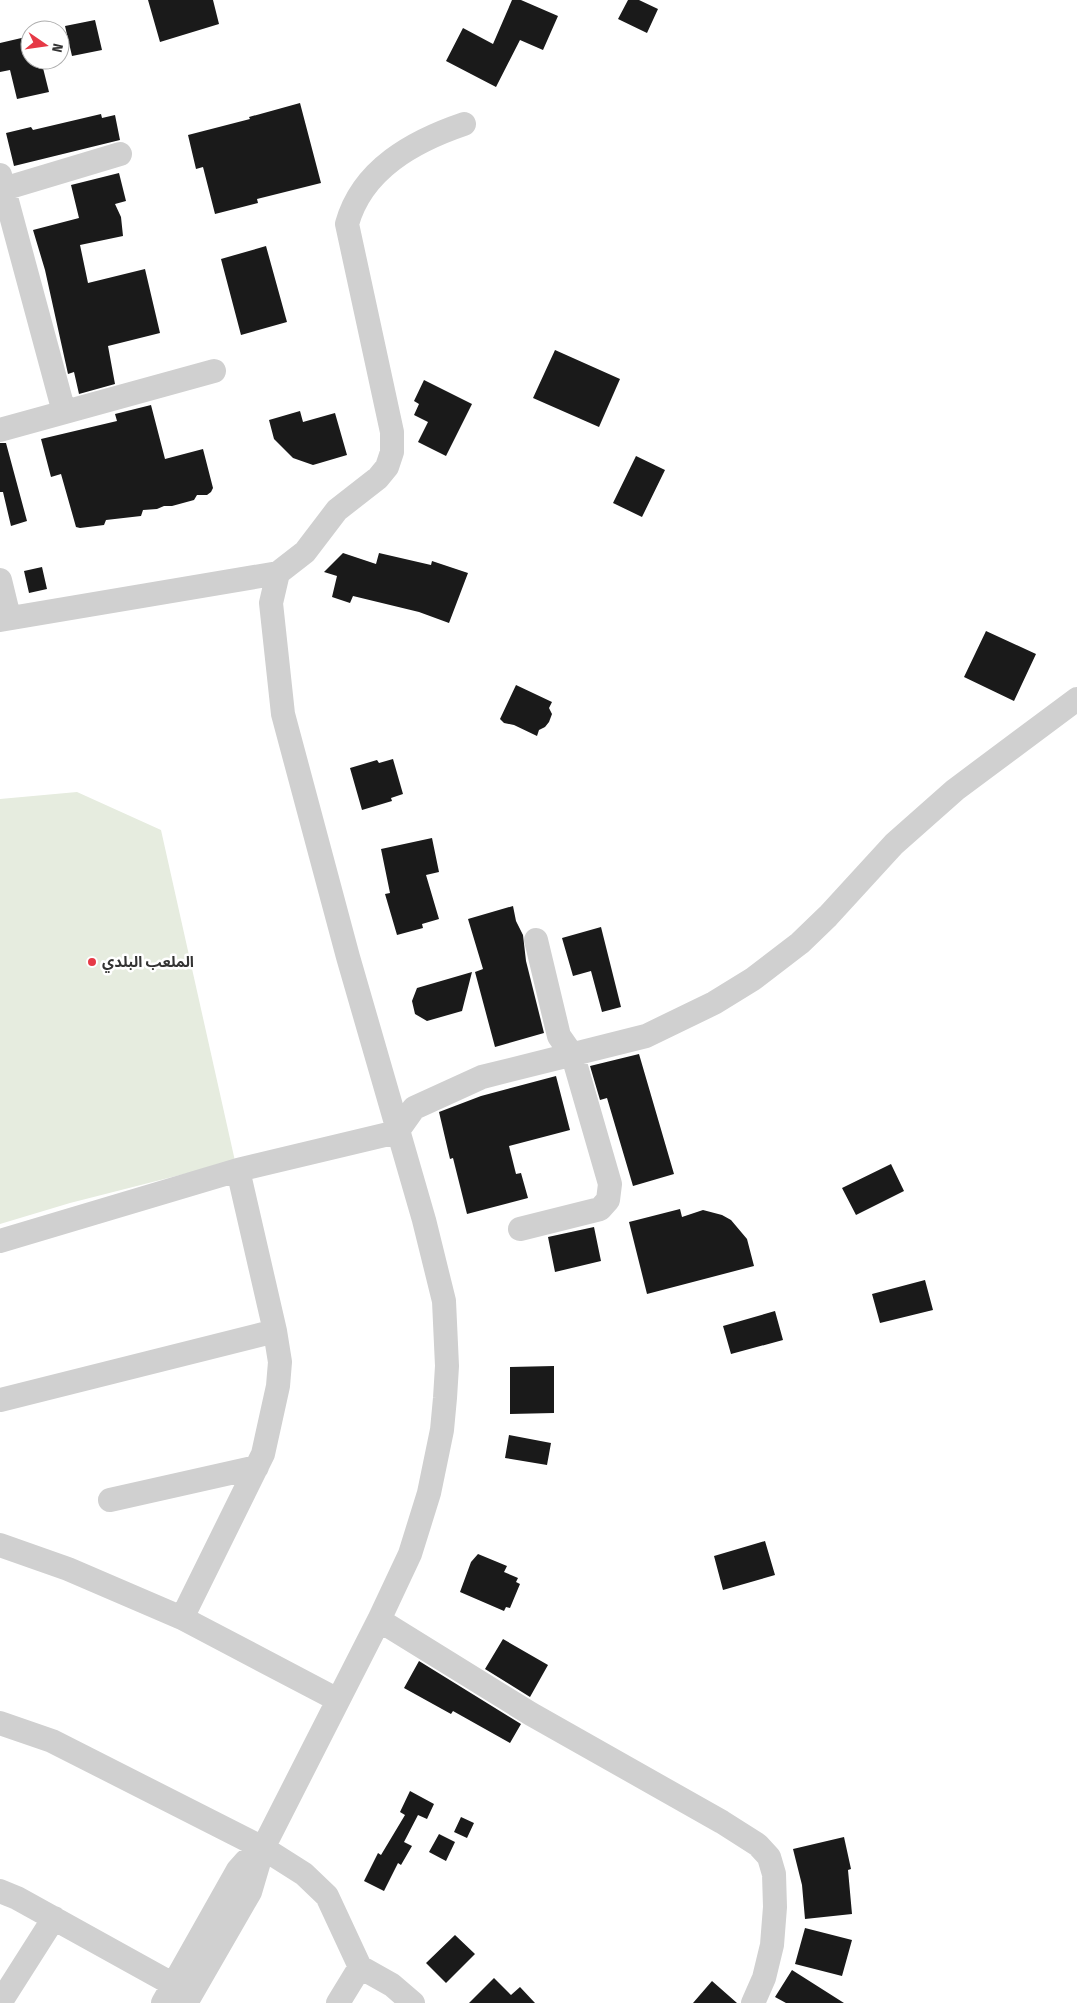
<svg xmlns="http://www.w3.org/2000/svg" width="1077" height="2003" viewBox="0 0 1077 2003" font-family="'Fira Sans Condensed','Noto Sans Arabic',sans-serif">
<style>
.green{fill:#e6ecdf}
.building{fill:#1a1a1a}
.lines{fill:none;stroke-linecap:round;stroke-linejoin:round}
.minor{stroke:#d0d0d0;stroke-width:24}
.poi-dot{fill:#e63946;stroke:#fff;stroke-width:2}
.labels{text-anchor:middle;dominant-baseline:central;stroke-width:5;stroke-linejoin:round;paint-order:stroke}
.poi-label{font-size:15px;font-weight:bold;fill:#333;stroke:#fff;text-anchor:start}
</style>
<rect width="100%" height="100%" fill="#fff"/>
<!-- green -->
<path class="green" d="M77,792L161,830L235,1161L70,1203L0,1224V799Z"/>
<!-- building -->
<path class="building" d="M148,0H213L219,24L160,42Z
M512,0H521L558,16L543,50L520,40L496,87L446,61L463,28L493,44Z
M628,0H639L658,9L647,33L618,19Z
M95,20L102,50L72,56L65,26Z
M30,36V60H41L49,92L17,99L10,70L0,72V43Z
M300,103L321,183L257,199L258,203L215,214L203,167L196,169L188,135L250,119L249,117Z
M101,114L102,118L115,115L120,140L14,166L6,133L31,127L33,130Z
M119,173L126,201L115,204L121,217L123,236L80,245L88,283L145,269L160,333L108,346L115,384L79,394L74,372L68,374L45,270L33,230L79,218L71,185Z
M266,246L287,322L241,335L221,259Z
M555,350L620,379L599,427L533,398Z
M424,380L472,404L446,456L418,442L428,422L414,415L419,404L414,401Z
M151,405L165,459L203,449L213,488L211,492L207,495H197L194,500L172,506H164L157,509L143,510L141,516L106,520L104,525L80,528L76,527L61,474L51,477L41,439L117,421L115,414Z
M300,411L303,422L335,413L347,455L313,465L293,458L274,439L269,420Z
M0,443H6L27,521L11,526L3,492H0Z
M636,456L665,470L642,517L613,503Z
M343,553L376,564L379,553L431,565L432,561L468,573L449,623L419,612L353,596L350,603L332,597L337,576L324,572Z
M42,567L47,589L29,593L24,571Z
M986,631L1036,654L1014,701L964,677Z
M516,685L552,702L549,708L552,714L549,722L545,727L539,730L537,736L514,725L504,723L500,719Z
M393,759L403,794L391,798L392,801L362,810L350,768L377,760L379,763Z
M432,838L439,872L426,875L439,919L422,924L423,928L397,935L385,894L390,893L381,849Z
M513,906L516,921L523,935L526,961L544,1033L495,1047L475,972L483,969L468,919Z
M601,927L621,1007L602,1012L591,971L573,976L562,938Z
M472,972L462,1011L427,1021L415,1014L412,1001L417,988Z
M639,1054L674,1174L633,1186L607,1098L600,1100L590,1066Z
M556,1076L570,1130L509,1146L516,1174L521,1173L528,1198L467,1214L453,1158L450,1159L439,1112L481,1096Z
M891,1164L904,1191L856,1215L842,1188Z
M680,1209L682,1217L703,1210L722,1215L731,1220L747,1239L754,1266L647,1294L629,1222Z
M594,1227L601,1261L555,1272L548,1237Z
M925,1280L933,1310L880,1323L872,1294Z
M775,1311L783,1340L731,1354L723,1326Z
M554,1366V1413L510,1414V1367Z
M509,1435L551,1443L547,1465L505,1458Z
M765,1541L775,1575L723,1590L714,1556Z
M478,1554L507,1566L504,1572L518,1578L516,1582L520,1584L510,1608L506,1607L504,1611L460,1592L471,1562Z
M503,1639L548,1665L530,1697L485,1669Z
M419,1661L521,1724L510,1743L453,1711L451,1714L404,1688Z
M410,1791L434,1804L427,1819L418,1815L404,1842L412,1846L401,1865L398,1863L384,1891L364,1881L378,1853L381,1855L405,1815L400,1812Z
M461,1817L474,1823L467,1838L454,1832Z
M439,1834L455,1842L446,1861L429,1852Z
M844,1837L851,1869L848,1870L852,1914L805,1919L802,1885L793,1849Z
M805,1928L852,1940L842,1976L795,1964Z
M455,1935L475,1954L446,1983L426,1963Z
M792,1970L844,2003H786L775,1997Z
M494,1978L511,1995L520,1987L535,2003H469Z
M712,1981L737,2003H693Z"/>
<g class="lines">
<!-- minor -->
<path class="minor" d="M0,175L64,412
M0,190L120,154
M0,430L214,371
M0,580L9,617
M0,620L278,573L305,552L337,510L378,478L387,467L392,452V432L347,224C362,169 414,141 464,124
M520,1229L600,1209L608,1200L610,1184L573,1056L559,1036L536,940
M0,1241L238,1170L397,1132L414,1108L482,1077L646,1036L714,1003L753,979L800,943L828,916L894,844L955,790L1077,699
M0,1400L275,1331
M110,1500L257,1467
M0,1545L68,1569L182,1618L338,1700
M182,1618L263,1454L278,1386L280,1362L275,1331L238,1170
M379,1620L531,1714L722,1822L758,1845L769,1857L774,1874L775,1907L772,1945L764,1978L753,2003
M0,1723L52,1741L263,1848L304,1874L327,1896L360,1967
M0,1891L17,1898L174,1985
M0,2003L54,1918
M163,2003L238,1870L246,1861L263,1848
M186,2003L250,1892L263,1848L379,1620L410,1554L429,1493L442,1430L445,1398L447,1366L444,1301L424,1220L348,957L283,714L271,603L278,573
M338,2003L360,1967L392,1985L413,2003"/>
</g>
<!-- markers -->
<circle class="poi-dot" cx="92" cy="962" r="5"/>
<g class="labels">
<!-- poi labels -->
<g class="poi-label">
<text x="102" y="962">الملعب البلدي</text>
</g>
</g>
<!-- north arrow -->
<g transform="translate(45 45) rotate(103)"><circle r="24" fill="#ffffff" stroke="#adadad"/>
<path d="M0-4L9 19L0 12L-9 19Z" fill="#e63946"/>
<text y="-8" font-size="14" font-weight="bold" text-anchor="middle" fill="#333333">N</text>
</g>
</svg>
